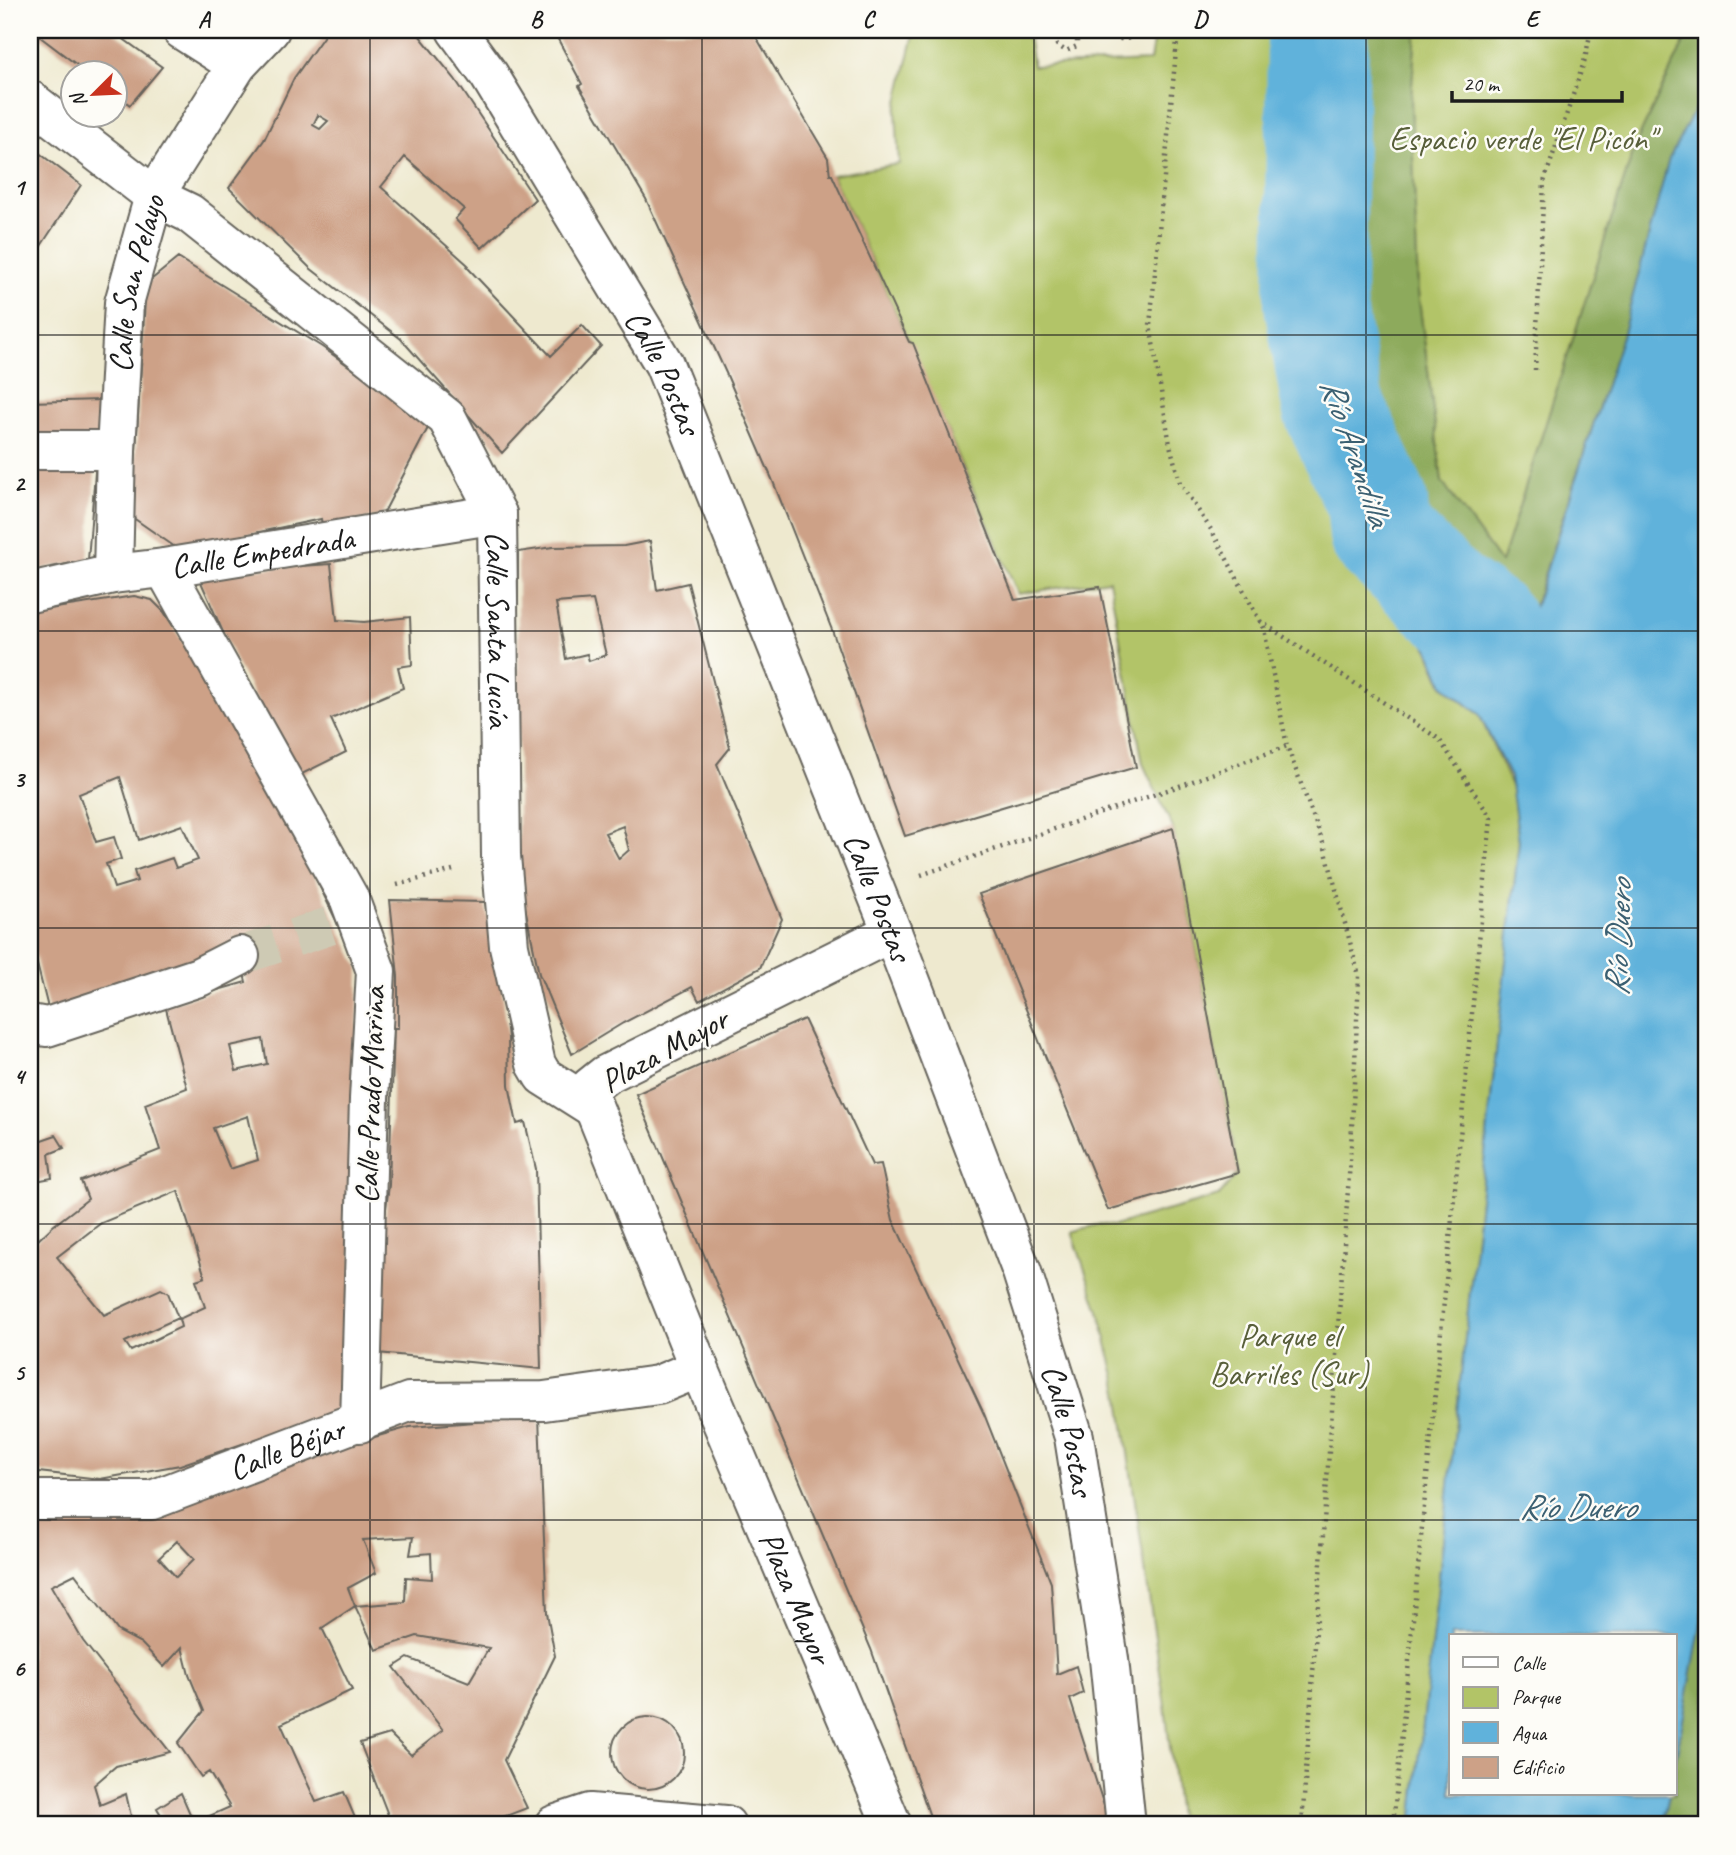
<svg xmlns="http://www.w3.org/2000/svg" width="1736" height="1855" viewBox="0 0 1736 1855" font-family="Caveat,sans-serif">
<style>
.green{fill:#b2c467;stroke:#677042;stroke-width:2}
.forest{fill:#8daa5c;stroke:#54633c;stroke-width:2}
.water{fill:#60b2db;stroke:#3e677c;stroke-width:2}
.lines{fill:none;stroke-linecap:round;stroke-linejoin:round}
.river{stroke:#60b2db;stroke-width:102}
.building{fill:#cda187;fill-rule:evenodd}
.street-tunnel{stroke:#cecab4;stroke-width:38;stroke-dasharray:38 19;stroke-linecap:butt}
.street-casing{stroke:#66645b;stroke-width:42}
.secondary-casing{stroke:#66645b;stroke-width:42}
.path{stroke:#66645b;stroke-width:4.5;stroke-dasharray:2 5;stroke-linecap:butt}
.street{stroke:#fff;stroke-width:38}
.secondary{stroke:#fff;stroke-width:38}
.grid{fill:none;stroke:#1c1c1c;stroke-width:2;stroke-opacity:0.55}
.labels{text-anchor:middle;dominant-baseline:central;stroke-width:5;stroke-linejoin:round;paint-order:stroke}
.park-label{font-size:33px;fill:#585f3a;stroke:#fdfcf7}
.street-label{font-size:33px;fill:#1c1c1c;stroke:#fdfcf7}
.water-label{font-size:35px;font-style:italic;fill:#3b6072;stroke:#fdfcf7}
.neatline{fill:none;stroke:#1c1c1c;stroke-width:2.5}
.grid-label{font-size:23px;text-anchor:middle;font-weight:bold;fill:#1c1c1c}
</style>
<rect width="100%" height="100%" fill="#fdfcf7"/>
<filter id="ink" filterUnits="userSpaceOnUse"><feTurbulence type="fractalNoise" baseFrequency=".0143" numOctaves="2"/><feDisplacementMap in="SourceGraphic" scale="14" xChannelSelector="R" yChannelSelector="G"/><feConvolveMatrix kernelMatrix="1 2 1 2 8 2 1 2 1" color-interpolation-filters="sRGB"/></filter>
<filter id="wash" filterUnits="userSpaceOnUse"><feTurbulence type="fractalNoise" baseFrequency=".00686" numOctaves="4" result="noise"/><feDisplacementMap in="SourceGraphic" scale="28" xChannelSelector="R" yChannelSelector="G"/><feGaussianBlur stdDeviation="1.57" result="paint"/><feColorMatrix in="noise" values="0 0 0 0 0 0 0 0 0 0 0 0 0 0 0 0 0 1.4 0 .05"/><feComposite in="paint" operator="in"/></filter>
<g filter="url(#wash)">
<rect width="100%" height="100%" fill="#eee9cf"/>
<!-- green -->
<path class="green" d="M915,30H1027L1033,66L1150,61L1155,30H1322L1326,361L1346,435L1380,534L1443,686L1479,714L1512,788L1519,841L1412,1825H1179L1165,1706L1119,1392L1099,1311L1072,1232L1100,1224L1112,1226L1219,1196L1238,1173L1173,828L1143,764L1109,580L1018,594L909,342L832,175L899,164L896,110Z
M1416,30H1690L1636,143L1501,563L1442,482L1418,292L1411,99Z"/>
<!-- forest -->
<path class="forest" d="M1318,30H1416L1411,99L1418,292L1442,482L1501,563L1636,143L1690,30H1706V88L1669,159L1623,333L1520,649L1407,535L1380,534L1377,503L1333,406L1315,304Z
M1706,1596V1825H1663L1669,1794H1675V1763Z"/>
<!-- water -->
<path class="water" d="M1706,88V1596L1675,1763V1636H1451V1794H1669L1663,1825H1412L1519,841L1510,777L1479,714L1444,686L1380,534L1407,535L1521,649L1623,333L1669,159Z"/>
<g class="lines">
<!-- river -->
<path class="river" d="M1318,30L1315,304L1333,406L1377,503L1380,534L1446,598L1487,626"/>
</g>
<g id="blocks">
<!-- building -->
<path class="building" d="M31,30H111L162,67L130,105L116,94V74H89Z
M328,30H415L455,79L535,199L482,248L455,219L464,209L405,157L381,187L468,265L467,267L551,356L582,325L601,346L502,453L401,339L310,268L229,188L264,140L294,78ZM318,115L328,121L320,129L313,125Z
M553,30H752L828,158L830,175H832L909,342L913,343L1015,600L1100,587L1136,767L905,836L832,630L772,479L726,373L646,199L579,86L582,84Z
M30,146L81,185L35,255L30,252Z
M178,258L322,347L430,424L382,516L323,528L321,519L178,549L132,517L146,284Z
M100,400L99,438L30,444V402Z
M96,460L88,560L40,569V573L30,575V461Z
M650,541L657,590L688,583L730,748L717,764L782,919L760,968L699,1001L692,987L623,1023L572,1054L539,974L518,874V552L553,547L624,546ZM593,600L606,655L589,661L587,654L566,659L556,603ZM623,826L629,850L619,859L605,833Z
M331,564L337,620L364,622L410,617L412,665L398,667L403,688L331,719L346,752L298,776L237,664L197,573Z
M134,596L152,600L164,612L264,771L359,968L349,1413L283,1430L180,1465L100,1479L30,1471V1252L36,1242L53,1226L88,1199L81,1181L160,1150L145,1104L187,1088L165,1005L246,982L238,947L50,1016L30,936V612ZM120,777L139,840L182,825L198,860L176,868L172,858L134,871L137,881L114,888L106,864L121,859L114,837L96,842L79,794ZM263,1039L267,1064L236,1071L230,1046ZM248,1116L258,1160L230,1169L213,1128ZM178,1191L205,1277L196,1280L205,1307L179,1319L181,1327L131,1351L125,1342L178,1318L168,1293L161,1289L104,1315L57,1257L101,1223Z
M1173,828L1238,1173L1108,1210L979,894Z
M390,900L485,902L501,981L508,1038L509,1085L517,1124L525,1122L536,1169L541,1369L368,1352L389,1185L394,1028H398V976Z
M804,1019L872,1165L881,1164L893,1220L984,1414L1051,1583L1057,1674L1076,1666L1083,1693L1070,1699L1110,1825H933L871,1649L636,1094Z
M56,1135L64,1148L49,1154L52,1178L30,1182V1144Z
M539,1417L547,1613L555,1656L504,1760L527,1808L482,1825H392L360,1743L390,1734L411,1755L443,1730L394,1667L408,1658L469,1682L489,1648L417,1636L376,1650L355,1606L405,1602L406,1577L432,1579L431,1553L410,1555L413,1537L363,1540L376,1573L348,1588L355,1606L322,1628L352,1690L281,1724L316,1802L344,1792L358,1825H167L157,1808L181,1793L194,1823L230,1807L209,1772L201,1777L178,1743L204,1711L189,1675L182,1647L164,1667L141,1643L118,1631L75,1574L51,1586L83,1641L170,1752L116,1766L94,1785L100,1805L126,1794L133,1825H30V1515L343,1446L410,1427ZM177,1541L194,1559L176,1577L159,1558Z
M612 1753a36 36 0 1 1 72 0a36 36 0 1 1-72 0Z"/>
</g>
</g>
<g filter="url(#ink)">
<use href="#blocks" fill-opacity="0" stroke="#66645b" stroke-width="2"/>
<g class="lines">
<!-- street-tunnel -->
<path class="street-tunnel" d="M240,956L338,923"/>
<!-- street casing -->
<g class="street-casing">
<g id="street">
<path d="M182,30L237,65"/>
<path id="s1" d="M30,100L154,196L189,213L447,418L497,514L501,856L509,946L536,1064L543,1076L592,1107"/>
<path d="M30,450H116"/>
<path d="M164,568L349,898L376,971L369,1099L360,1423"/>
<path id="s2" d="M113,574L116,450L124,303L154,196L237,65L270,30"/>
<path id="s3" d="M30,593L113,574L164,568L497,514"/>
<path id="s4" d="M892,932L605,1075L590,1087V1098L699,1368L892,1825"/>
<path d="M30,1024L47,1027L199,977L240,956"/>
<path id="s5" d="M30,1500H152L409,1402L544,1401L658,1385L699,1368"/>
<path d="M554,1825L590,1813L726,1825"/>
</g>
</g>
<!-- secondary casing -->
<g class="secondary-casing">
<g id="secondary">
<path id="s6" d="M456,30L489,75L664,364L892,932L1022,1272L1074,1437L1109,1659L1126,1825"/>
</g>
</g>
<!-- path -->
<path class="path" d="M1054,30L1057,45L1066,51L1077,46V30
M1111,30V34C1121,42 1130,41 1137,30
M1178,30L1150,325L1170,445L1180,483L1212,531L1264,629L1287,746L1325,848L1359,976L1351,1148L1302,1825
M1535,370L1544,182L1585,59L1591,30
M1260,621L1439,739L1491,818L1393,1825
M921,875L1182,785L1287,746
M397,885L453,870"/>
<!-- street -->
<use href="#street" class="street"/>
<!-- secondary -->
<use href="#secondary" class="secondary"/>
</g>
</g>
<!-- grid -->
<path class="grid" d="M370,30V1825M702,30V1825M1034,30V1825M1366,30V1825M30,335H1706M30,631H1706M30,928H1706M30,1224H1706M30,1520H1706"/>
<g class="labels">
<!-- park labels -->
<g class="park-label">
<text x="1522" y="139">Espacio verde "El Picón"</text>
<text x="1289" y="1336">Parque el<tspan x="1289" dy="38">Barriles (Sur)</tspan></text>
</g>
<!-- street labels -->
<g class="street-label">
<text stroke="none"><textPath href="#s2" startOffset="292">Calle San Pelayo</textPath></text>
<text stroke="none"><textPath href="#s6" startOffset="401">Calle Postas</textPath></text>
<text stroke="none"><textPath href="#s3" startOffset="236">Calle Empedrada</textPath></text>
<text stroke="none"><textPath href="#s1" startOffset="749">Calle Santa Lucía</textPath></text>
<text stroke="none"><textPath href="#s6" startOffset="968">Calle Postas</textPath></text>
<text transform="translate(664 1050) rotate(-29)">Plaza Mayor</text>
<text transform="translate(370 1095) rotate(-88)">Calle Prado Marina</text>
<text stroke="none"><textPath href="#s6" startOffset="1535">Calle Postas</textPath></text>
<text stroke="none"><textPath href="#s5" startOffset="266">Calle Béjar</textPath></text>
<text stroke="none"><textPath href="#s4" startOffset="891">Plaza Mayor</textPath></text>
</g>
<!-- water labels -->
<g class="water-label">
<text transform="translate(1356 452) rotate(71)">Río Arandilla</text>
<text transform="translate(1618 938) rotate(-88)">Río Duero</text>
<text x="1577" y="1506">Río Duero</text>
</g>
</g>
<!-- margin -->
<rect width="1736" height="1855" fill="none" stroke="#fdfcf7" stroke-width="77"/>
<!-- legend -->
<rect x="1449" y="1634" width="228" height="161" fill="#fdfcf7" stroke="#a3a29f" stroke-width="2"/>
<rect x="1463" y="1657" width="35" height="10" fill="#ffffff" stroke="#a3a29f" stroke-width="2"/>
<text x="1512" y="1670" font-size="21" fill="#1c1c1c">Calle</text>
<rect x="1463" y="1687" width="35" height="21" fill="#b2c467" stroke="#a3a29f" stroke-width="2"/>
<text x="1512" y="1704" font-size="21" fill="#1c1c1c">Parque</text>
<rect x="1463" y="1722" width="35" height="21" fill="#60b2db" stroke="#a3a29f" stroke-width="2"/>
<text x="1512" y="1740" font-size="21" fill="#1c1c1c">Agua</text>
<rect x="1463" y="1757" width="35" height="21" fill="#cda187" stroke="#a3a29f" stroke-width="2"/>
<text x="1512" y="1774" font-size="21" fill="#1c1c1c">Edificio</text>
<!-- north arrow -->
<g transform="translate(94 94) rotate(246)"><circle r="33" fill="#fdfcf7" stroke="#a3a29f" stroke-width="2"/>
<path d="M0-5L12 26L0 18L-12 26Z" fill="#c8321e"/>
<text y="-10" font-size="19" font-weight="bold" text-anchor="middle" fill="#1c1c1c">N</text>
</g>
<!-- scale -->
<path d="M1452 91v10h170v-10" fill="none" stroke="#1c1c1c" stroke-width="3.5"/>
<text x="1463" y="91" font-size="21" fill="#1c1c1c" stroke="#fdfcf7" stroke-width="5" paint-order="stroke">20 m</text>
<rect x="38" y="38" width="1660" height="1778" class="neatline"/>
<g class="grid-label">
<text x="204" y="27">A</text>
<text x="536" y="27">B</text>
<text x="868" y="27">C</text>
<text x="1200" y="27">D</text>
<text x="1532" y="27">E</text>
<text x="19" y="195">1</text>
<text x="19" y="491">2</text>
<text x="19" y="787">3</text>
<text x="19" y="1084">4</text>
<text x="19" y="1380">5</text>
<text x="19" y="1676">6</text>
</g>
</svg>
